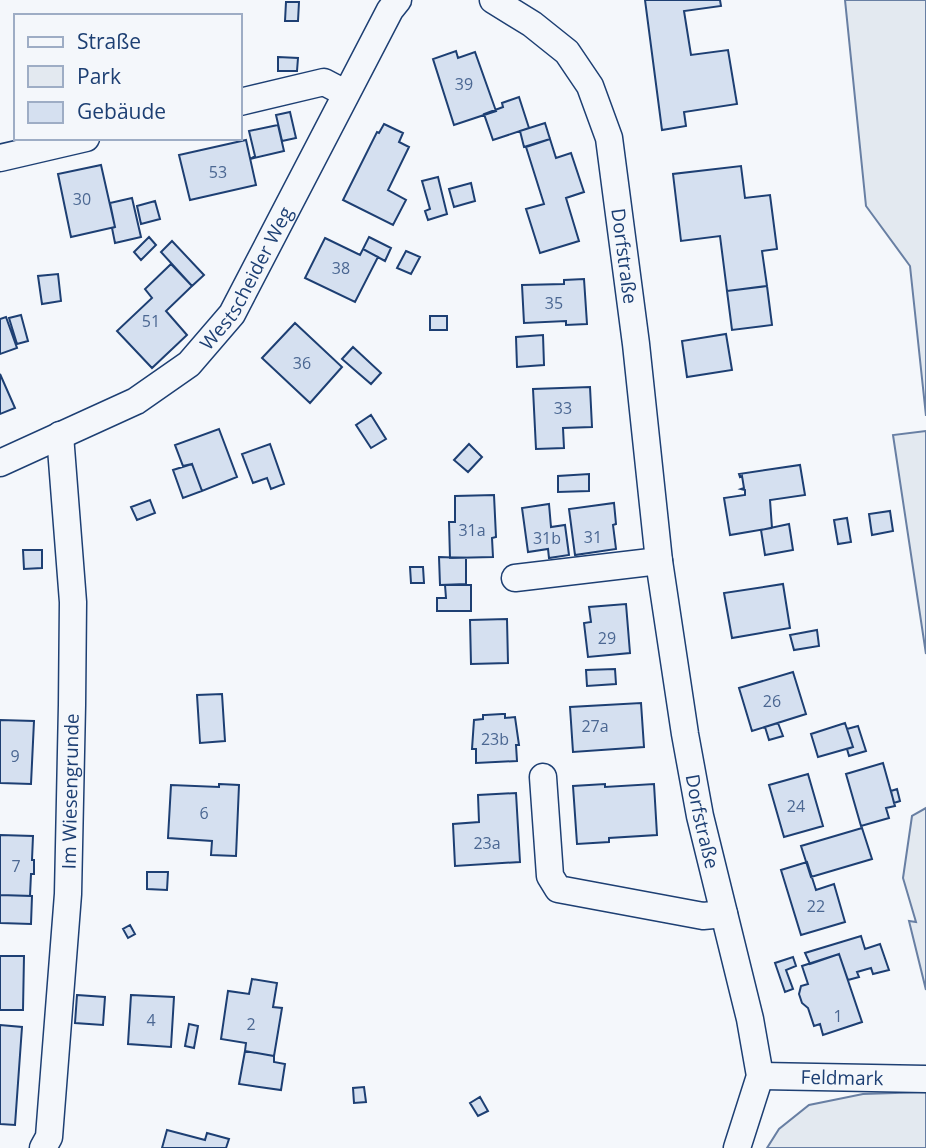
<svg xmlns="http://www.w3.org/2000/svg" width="926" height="1148" viewBox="0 0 926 1148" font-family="'Open Sans',sans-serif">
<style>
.green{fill:#e3e9f0;stroke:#687fa3;stroke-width:2}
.building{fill:#d5e0f0;stroke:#1d3f73;stroke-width:2}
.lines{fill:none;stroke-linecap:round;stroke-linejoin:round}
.street-casing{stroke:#1d3f73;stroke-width:29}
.street{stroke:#f4f7fb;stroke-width:26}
.labels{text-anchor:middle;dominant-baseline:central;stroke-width:5;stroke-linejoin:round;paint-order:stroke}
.number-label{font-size:16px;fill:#4b6792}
.street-label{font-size:19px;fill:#1d3f73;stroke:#f4f7fb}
</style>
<rect width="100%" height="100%" fill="#f4f7fb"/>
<!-- green -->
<path class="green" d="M845,0H926V416L910,266L866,206Z
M926,431V654L893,435Z
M926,808V990L909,921L916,922L903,878L912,816Z
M926,1092V1148H767L779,1129L809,1105L863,1094Z"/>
<!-- building -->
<path class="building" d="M645,0H720L721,6L684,11L691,55L728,50L737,104L684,112L686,126L662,130Z
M286,2H299L298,21H285Z
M456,51L458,58L475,52L496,111L454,125L433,59Z
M278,57L298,58L297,71H278Z
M519,97L529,128L493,140L484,114L503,107L502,103Z
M290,112L296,138L282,141L276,115Z
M545,123L550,139L524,147L520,131Z
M384,124L403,133L399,142L409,147L388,190L406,200L393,225L343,200L377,132L379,133Z
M278,125L284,151L250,159L255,156L249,131Z
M550,139L556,158L571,153L584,192L566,198L579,241L540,253L526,209L544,204L526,147Z
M246,140L256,185L190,200L179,155Z
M101,165L115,227L71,237L58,174Z
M741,166L745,198L770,195L777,249L762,251L767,286L727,291L720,236L681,241L673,174Z
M438,177L447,214L428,220L425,211L430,209L422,181Z
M471,183L475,201L454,207L449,189Z
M132,198L141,237L115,243L112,228L115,227L110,203Z
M155,201L160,219L141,224L137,206Z
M149,237L156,245L141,260L134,252Z
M369,237L391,248L385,261L363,249Z
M325,238L360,255L363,249L378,257L355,302L305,278Z
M172,241L204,275L192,286L161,252Z
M406,251L420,257L411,274L397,268Z
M171,264L192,286L166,311L187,335L152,368L117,331L152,298L145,289Z
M58,274L61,301L42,304L38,276Z
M584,279L587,324L566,325V321L524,323L522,285L564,284V280Z
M767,286L772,325L732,330L727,291Z
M21,315L28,341L17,344L9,318Z
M430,316H447V330H430Z
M6,317L17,348L0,354V319Z
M295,323L342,367L310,403L262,358Z
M726,334L732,370L687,377L682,341Z
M543,335L544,365L517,367L516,337Z
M353,347L381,373L371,384L342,359Z
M0,374L15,408L0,414Z
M590,387L592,427L563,428L564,448L536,449L533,389Z
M371,415L386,439L371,448L356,425Z
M219,429L237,477L202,491L192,464L183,466L175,445Z
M270,444L284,484L271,489L267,478L253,483L242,454Z
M469,444L482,457L468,472L454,460Z
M192,464L202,491L183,498L173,470Z
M800,465L805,495L770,500L772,528L730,535L724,498L745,495V490L741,489L744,488L742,476L740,477L739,474Z
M589,474V491L558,492V476Z
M494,495L496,537L492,538L493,557L450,558L449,522H455V496Z
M150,500L155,513L137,520L131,507Z
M614,503L616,524L613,525L616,549L575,555L569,509Z
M549,504L551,527L565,525L569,555L549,558L548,549L528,552L522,508Z
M890,511L893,531L872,535L869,514Z
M847,518L851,542L838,544L834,520Z
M789,524L793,550L765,555L761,530Z
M23,550H42V568L24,569Z
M439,557L466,558V584L440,585Z
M410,567H423L424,583H411Z
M783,584L790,628L732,638L724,593Z
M445,585H471V611H437V598H446Z
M626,604L630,653L588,657L584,623L591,622L589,607Z
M507,619L508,663L471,664L470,620Z
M817,630L819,646L794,650L790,635Z
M615,669L616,684L587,686L586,670Z
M793,672L806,714L752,731L739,688Z
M222,694L225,741L200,743L197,695Z
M641,703L644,747L573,752L570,707Z
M502,714H505V718L515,717L519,745H516L517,761L476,763V749H472L474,720L483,719V715H485Z
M0,720L34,721L31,784L0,783Z
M778,723L783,736L769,740L765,727Z
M845,723L853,747L818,757L811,734Z
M858,726L866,751L849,756L847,749L853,747L847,729Z
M883,763L895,806L886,808L889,818L861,826L846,774Z
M808,774L823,826L784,837L769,785Z
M219,784L239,785L236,856L211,855L212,841L168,838L171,785L219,787Z
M605,784V787L654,784L657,835L609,838V842L577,844L573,786Z
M897,789L900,801L894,803L891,791Z
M516,793L520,862L455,866L453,824L479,822L478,795Z
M862,828L872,859L811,877L801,846Z
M0,835L33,836L32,860H34V874H31L30,896L0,895Z
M807,862L816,890L834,884L845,922L801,935L781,870Z
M147,872H168L167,890L147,889Z
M0,895L32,896L31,924L0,923Z
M130,925L135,934L128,938L123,929Z
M861,936L865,949L880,944L889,970L873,974L871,968L857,972L859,977L848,980L839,954L810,964L805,953Z
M839,954L862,1022L823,1035L820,1024L814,1026L808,1008L802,1003L799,994L801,986L808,984L802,966Z
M0,956H24L23,1010H0Z
M793,957L796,966L786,970L793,989L785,992L775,963Z
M252,979L277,983L273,1007L282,1008L274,1056L245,1051L246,1043L221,1039L228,991L249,994Z
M77,995L105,997L103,1025L75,1023Z
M131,995L174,997L171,1047L128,1044Z
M189,1024L198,1026L194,1048L185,1046Z
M0,1025L22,1027L15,1125L0,1124Z
M245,1051L274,1056V1062L285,1064L281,1090L239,1084Z
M364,1087L366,1102L354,1103L353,1088Z
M480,1097L488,1111L478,1116L470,1103Z
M167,1130L205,1140L207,1133L229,1139L226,1148H162Z"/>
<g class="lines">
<!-- street casing -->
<g class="street-casing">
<g id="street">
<path id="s1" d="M493,0L532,24L567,52L590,86L609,138L636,344L659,561L685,734L700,816L750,1019L760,1076L737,1148"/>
<path d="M240,102L324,82L345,93"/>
<path d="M0,158L86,138"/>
<path id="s2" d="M0,463L136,401L189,364L232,314L390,10L398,0"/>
<path d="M515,578L659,561"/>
<path d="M543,777L550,876L558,889L703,916L724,914"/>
<path id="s3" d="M760,1076L926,1079"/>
<path id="s4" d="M43,1148L49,1137L68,894L72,705L73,602L60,435"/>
</g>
</g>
<!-- street -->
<use href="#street" class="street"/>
</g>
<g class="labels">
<!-- number labels -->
<g class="number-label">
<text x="464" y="84">39</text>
<text x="218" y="172">53</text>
<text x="82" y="199">30</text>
<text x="341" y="268">38</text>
<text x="554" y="303">35</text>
<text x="151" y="321">51</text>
<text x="302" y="363">36</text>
<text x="563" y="408">33</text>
<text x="472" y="530">31a</text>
<text x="593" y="537">31</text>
<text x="547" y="538">31b</text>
<text x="607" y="638">29</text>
<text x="772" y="701">26</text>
<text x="595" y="726">27a</text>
<text x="495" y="739">23b</text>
<text x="15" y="756">9</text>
<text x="796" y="806">24</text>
<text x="204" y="813">6</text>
<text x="487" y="843">23a</text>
<text x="16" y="866">7</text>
<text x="816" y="906">22</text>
<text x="838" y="1016">1</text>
<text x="151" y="1020">4</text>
<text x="251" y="1024">2</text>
</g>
<!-- street labels -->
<g class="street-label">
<text stroke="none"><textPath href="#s1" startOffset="306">Dorfstraße</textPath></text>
<text stroke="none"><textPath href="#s2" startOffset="318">Westscheider Weg</textPath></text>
<text stroke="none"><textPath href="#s4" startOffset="359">Im Wiesengrunde</textPath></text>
<text stroke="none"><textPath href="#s1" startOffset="877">Dorfstraße</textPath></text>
<text stroke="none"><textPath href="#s3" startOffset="82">Feldmark</textPath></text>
</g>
</g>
<!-- legend -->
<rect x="14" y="14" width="228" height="126" fill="#f4f7fb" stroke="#9eadc5" stroke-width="2"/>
<rect x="28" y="37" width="35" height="10" fill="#f4f7fb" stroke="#9eadc5" stroke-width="2"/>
<text x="77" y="49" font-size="21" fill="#1d3f73">Straße</text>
<rect x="28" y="66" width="35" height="21" fill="#e3e9f0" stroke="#9eadc5" stroke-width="2"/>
<text x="77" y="84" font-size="21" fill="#1d3f73">Park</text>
<rect x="28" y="102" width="35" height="21" fill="#d5e0f0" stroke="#9eadc5" stroke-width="2"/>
<text x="77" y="119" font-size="21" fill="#1d3f73">Gebäude</text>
</svg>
